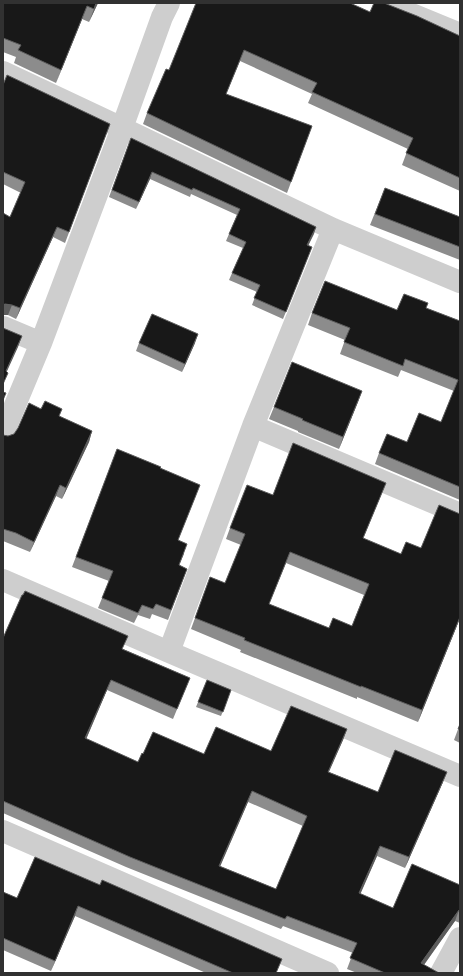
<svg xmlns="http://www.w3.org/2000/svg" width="463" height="976" viewBox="0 0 463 976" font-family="Poppins,sans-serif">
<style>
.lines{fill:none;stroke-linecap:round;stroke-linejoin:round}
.minor{stroke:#cecece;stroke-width:22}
.wall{fill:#8c8c8c;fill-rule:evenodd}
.shaded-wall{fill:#5d5d5d}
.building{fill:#181818;stroke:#5d5d5d;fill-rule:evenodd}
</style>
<rect width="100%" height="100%" fill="#fff"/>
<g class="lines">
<!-- minor -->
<path class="minor" d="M385,3L460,34
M3,72L122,128L333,229L460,282
M3,327L41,343
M253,426L460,514
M3,434L41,343L122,128L162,17L169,3
M3,580L169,652L460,776
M169,652L253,426L333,229
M3,831L328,973
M441,973L460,938"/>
</g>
<!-- wall -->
<path class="wall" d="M3,3H98L89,22L82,19L56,83L14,63L16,57L3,52Z
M370,12L460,36V191L402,165L408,149L308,103L312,94L240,61L226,94L312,126L287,193L143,124L147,113L169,70Z
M3,85L110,124L65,243L53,237L16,319L8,315L10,217L21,193L3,184Z
M131,138L316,227L308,246L309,254L283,319L252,305L257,292L229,280L243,248L226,241L237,215L191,194L190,197L150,179L136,209L109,197Z
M385,188L460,217V260L370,225Z
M426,308L460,321V500L375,464L379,453L407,442L441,422L454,391L401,370L398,377L340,354L345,340L308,325L312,313L397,310Z
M139,343H195L182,372L136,351Z
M362,391L339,449L298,432V431L269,419L274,407Z
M59,416L92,431L89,442L62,499L56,496L30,552L3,541V435L8,436Z
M117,449L160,468L196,495L178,540L184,554L179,565L187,569L168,620L152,614L150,619L138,615L134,623L98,608L109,581L72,567Z
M386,483L363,539L401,554L421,548L460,514V618L418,722L357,697V699L240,652L241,650L191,629L210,577L225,583L241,545L226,539L230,528L273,495ZM286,563L364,595L352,626L329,628L269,604Z
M3,638L123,649L190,678L173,719L107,690L86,739L138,762L143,754H204L271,751L347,729L343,740L329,772L378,792L443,782L405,868L377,856L360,894L393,908L460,885V923L455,921L424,965L439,973H357L347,969L353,953L283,926L281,929L126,867L3,813ZM248,802L303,826L276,889L220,866Z
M207,680L231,690L221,716L196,707Z
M460,724V743L454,740Z
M35,857L276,973H206L75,916L51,971L3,950V892L17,898Z"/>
<!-- shaded-wall -->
<path class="shaded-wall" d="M96,3H98L89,22L94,9Z
M87,6L82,19L56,83L61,70Z
M152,172L150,179L136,209L139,202Z
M57,227L53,237L16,319L20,308Z
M316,227L314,234L305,252L307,245Z
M5,304L12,305L8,315H3V305Z
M198,334L195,343L182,372L185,364Z
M22,336L18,347L3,380L6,371Z
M362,391L358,402L339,449L343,437Z
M92,431L89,442L62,499L66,488Z
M60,485L56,496L30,552L34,542Z
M460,617V618L418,722L422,710Z
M111,680L107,690L82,749L85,738Z
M347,729L343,740L324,782L328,772Z
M447,772L443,782L405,868L409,857Z
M252,791L248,802L216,876L219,866Z
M380,846L377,856L356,904L359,893Z
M78,906L75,916L51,971L55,961Z
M459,910L455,921L418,973L421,963Z"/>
<!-- building -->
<path class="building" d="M3,3H96L94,9L87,6L61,70L18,50L21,45L3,38Z
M196,3H350L370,12L374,3H384L417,16L460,36V178L406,153L413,138L312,92L317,83L244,50L226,94L312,126L291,182L147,113L166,69L169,70Z
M7,75L110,124L69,232L57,227L20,308L12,305L5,304L3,305V213L10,217L25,182L3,172V85Z
M131,138L316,227L307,245L312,247L286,312L254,298L260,285L232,273L246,242L229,234L240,209L193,188L192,190L152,172L139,202L112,190Z
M385,188L460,217V247L375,214Z
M325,281L397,310L404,294L428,303L426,308L460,321V487L379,453L387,434L407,442L419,413L441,422L458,380L405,359L403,366L344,342L350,328L312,313Z
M152,314L198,334L185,364L139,343Z
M3,328L22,336L6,371L8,373L3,384Z
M292,362L362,391L343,437L302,420L303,419L274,407Z
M3,392L6,393L3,400Z
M45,401L62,409L59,416L92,431L66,488L60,485L34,542L16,533L3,529V435L8,436L14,434L18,428L29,403L41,409Z
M293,443L386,483L363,538L401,554L406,542L421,548L439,505L460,514V617L422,710L361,686V687L244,640L245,638L195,618L210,577L225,583L245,534L230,528L247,485L273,495ZM290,552L369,584L352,626L333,618L329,628L269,604Z
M117,449L161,467L160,468L200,485L178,540L187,544L179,565L187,569L171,610L156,604L153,609L142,605L138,613L102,598L113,571L76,557Z
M25,591L128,636L122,649L190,678L177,709L111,680L85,738L138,762L142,753L143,754L153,732L204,754L216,727L271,751L291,706L347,729L328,772L378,792L395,750L447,772L409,857L380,846L359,893L393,908L412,864L460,885V911L459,910L421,963L439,973H385L350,958L357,943L287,916L285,919L130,857L3,801V638L22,595H23ZM252,791L307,816L276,889L219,866Z
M207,680L231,690L223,712L198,702Z
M460,724V729H458Z
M35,857L100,885L102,880L282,959L276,973H233L78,906L55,961L3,938V892L17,898Z"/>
<!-- border -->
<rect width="463" height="976" fill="none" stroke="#313131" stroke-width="8"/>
</svg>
